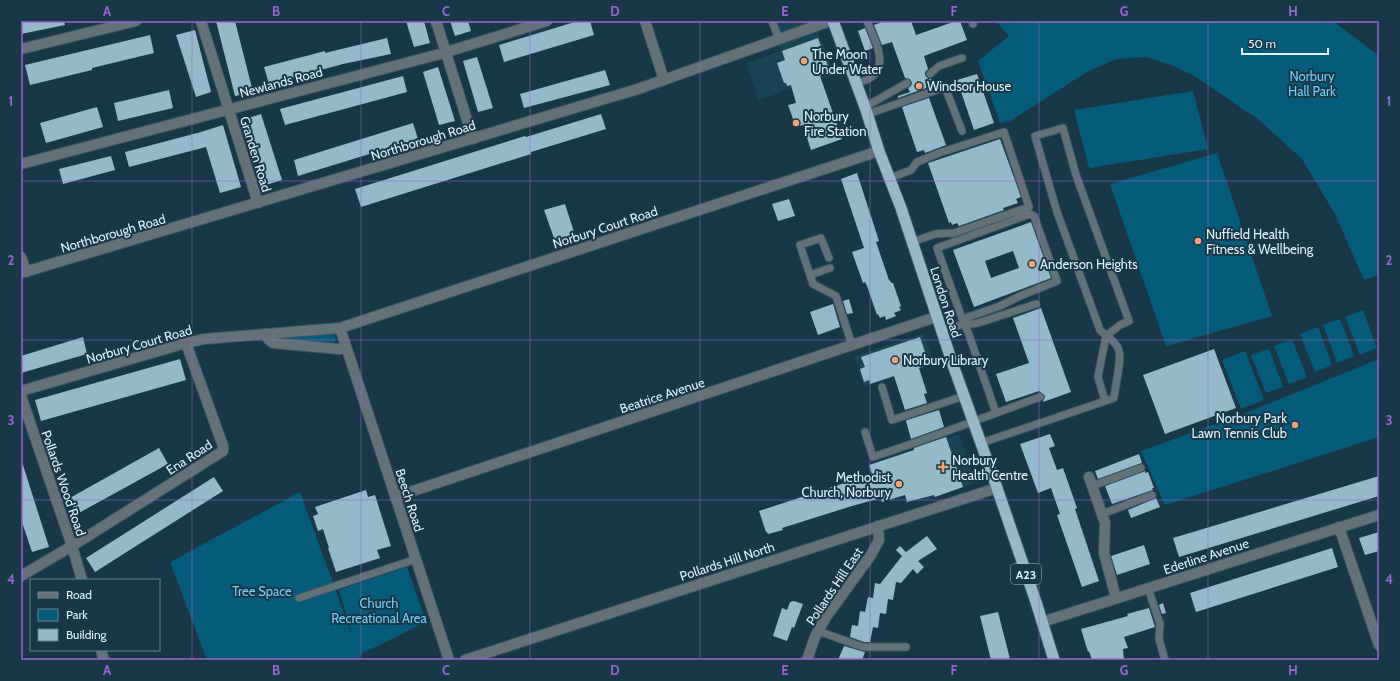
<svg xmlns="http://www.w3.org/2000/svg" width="1400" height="681" viewBox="0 0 1400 681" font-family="Cabin,sans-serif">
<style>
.built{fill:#1a4454}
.green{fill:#055c7a}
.building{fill:#96b9ca;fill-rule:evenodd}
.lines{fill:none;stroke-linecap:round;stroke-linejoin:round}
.service-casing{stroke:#395664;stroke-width:9}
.minor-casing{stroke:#395664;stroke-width:12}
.tertiary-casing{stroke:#395664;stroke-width:12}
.trunk-casing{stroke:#395664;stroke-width:13}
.service{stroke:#637178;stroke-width:7}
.minor{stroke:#637178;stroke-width:10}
.tertiary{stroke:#637178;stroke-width:10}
.trunk{stroke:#98b8c8;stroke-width:11}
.grid{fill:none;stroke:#9967d1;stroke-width:1;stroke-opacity:0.55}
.poi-dot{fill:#f0a378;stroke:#193847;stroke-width:1.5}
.labels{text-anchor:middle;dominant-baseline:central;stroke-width:4;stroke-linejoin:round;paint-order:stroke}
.shield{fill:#193847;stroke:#a4bac4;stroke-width:1}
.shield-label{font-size:12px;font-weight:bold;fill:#dff1fa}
.poi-label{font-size:13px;fill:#dff1fa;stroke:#193847;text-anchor:start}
.park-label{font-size:13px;fill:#74cdf6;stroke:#193847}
.street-label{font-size:13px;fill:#dff1fa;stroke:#193847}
.neatline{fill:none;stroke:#9967d1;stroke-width:1.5}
.grid-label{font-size:13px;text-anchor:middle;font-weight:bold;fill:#9967d1}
</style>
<rect width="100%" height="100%" fill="#193847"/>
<!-- built -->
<path class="built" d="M771,21H812L824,46L834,74L758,100L747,63L781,51Z
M924,333L934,364L864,387L854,356Z
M959,434L976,483L927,500L910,450Z"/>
<!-- green -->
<path class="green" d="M996,21H1333L1379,56V275L1364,280L1335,214L1302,159L1259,120L1193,75L1171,65L1146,57L1116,59L1087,72L1010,121L1000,123L978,61L1009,36Z
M1193,91L1208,149L1089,168L1074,110Z
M1217,153L1272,316L1166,346L1110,184Z
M1363,310L1377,348L1360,355L1345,317Z
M1340,319L1354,356L1337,363L1323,325Z
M1318,327L1332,365L1315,372L1300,334Z
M331,334H334L336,340L333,342L280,339V337Z
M1292,339L1307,377L1289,384L1274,346Z
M1269,349L1283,387L1266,393L1251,355Z
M1245,351L1264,400L1241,409L1222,360Z
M1379,359V437L1165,505L1141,451L1243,414Z
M300,492L354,641L339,590L407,567L426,622L359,655L360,660H207L170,562Z"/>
<!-- building -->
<path class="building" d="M21,21H64L65,25L21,34Z
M216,21H235L253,92L235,96Z
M406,21H424L430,43L414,47Z
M450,21H468L471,31L455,36Z
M578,21H590L594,35L504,62L499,45Z
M885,21H911L916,35L956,21H960L967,40L924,56L928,69L925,72V75L928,79H932L934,84L926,87V88L898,98V96L910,92L908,88L911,86L912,83L910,79L905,78L892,42L882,45L874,25Z
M865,28L873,48L865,51L858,31Z
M195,30L211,92L196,97L176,35Z
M150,35L154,53L92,68V70L30,85L25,65Z
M387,38L391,54L343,64L269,84L264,67L325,51V53Z
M818,38L829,69H828L829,73L820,76L842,139L811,150L803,125L796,127L788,105L796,103L791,85L787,86L786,83H784L777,63L785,60L782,51Z
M477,57L493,108L478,112L463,61Z
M438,67L455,121L439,125L423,72Z
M605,70L610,85L524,108L520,94Z
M977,74L994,123L974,130L957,80Z
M403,76L407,92L285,125L280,109Z
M169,90L173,108L118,121L114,103Z
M929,98L946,145L925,153L924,150L917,152L902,107Z
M97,107L103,127L46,143L40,123Z
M261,114L282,180L266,185L245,119Z
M601,114L606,129L531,152V154L361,207L355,189L525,136L526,137Z
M413,123L418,139L298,176L294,160Z
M223,125L241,187L220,193L206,147L129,167L125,152L201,132Z
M1000,139L1021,197L1016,199L1018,203L1003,208L1004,210L959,226L957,223L952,225L951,222L949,223L928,163Z
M111,156L115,170L63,184L59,169Z
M857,173L879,241L876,242L889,280L892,283H893L901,306L899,307L901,310L894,313L896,316L886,320L885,316L880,318L878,314L877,315L867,286L865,282L863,283L852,252L864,248L841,179Z
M789,199L795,216L778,221L772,204Z
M565,204L575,235L555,241L544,210Z
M1031,222L1051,278L974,307L953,250ZM1013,251L1019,268L991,278L985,261Z
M849,299L853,313L847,314L843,301Z
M833,304L840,327L818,335L810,312Z
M1041,308L1071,392L1043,402L1045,396L1039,391L1006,402L996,374L1029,363L1013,318Z
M83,337L87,354L21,373V356Z
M920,337L929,364L919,368L927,393L924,394L927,403L905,410L894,376L870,384L869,380L864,382L860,369L865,367L861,357Z
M1214,349L1236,408L1165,434L1143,375Z
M180,359L186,380L41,421L35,400Z
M939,410L944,427L911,439L906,421L907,420Z
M1050,434L1055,446L1049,448L1057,470L1063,468L1077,508L1075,509L1099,581L1082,587L1057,515L1060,514L1051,488L1038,493L1020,444Z
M946,437L963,487L935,497L934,495L907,502L905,495L882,502L881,498L852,506L782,528L783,530L772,533L768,534L767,532H766L759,511L872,474L869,465L914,450V448Z
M159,448L168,464L77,514L68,499Z
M1139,454L1142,463L1098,479L1095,471Z
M23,465L49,547L32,552L21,519V466Z
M1145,471V473L1148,472L1154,488H1152L1153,490L1112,504L1105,486Z
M1379,476V496L1179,557L1173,538Z
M214,477L223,491L95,572L86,558Z
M366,490L368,497L375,495L391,546L377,550L380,558L336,572L328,548H329L323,529L318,531L313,516L318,514L315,507Z
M1156,498L1160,507L1131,518L1128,510Z
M1379,532V551L1365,555L1359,538Z
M927,536L937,549L918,561L924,567L917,574L913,569L901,583L896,582L893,600L888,599L886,614L880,613L878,628L873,627L870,642H864L850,637L852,625L858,626L860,611L865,612L868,597L873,598L875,583L880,584L902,556L896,550L900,546L906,552Z
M1144,545L1150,564L1117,575L1111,556Z
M1332,548L1338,567L1196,612L1190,593Z
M794,601L803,604L794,628L792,627L787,641L773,636L782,608L787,610L790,602Z
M1163,603L1166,613L1162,614L1159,605Z
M1149,608L1155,627L1124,637L1128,648L1123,649L1124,660H1092L1089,651L1088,652L1081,629L1128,616L1127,614Z
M998,612L1009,655L1010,660H991L980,616Z
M844,646L865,652L862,660H838Z"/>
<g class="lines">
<!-- service casing -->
<g class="service-casing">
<path id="service" d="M772,21L779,39
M972,21L973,24
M930,74L939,66L962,58
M856,83C860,82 865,81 868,79C891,67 874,38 867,21
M865,107L907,83
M868,114L945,87L962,131
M890,178L911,170L917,162L939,153L1004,132L1029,207L954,233L935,234L912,242
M829,258L821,238L800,245L813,284L836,296L852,345
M810,275L830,268
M964,324H972L978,323L1036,304
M941,331L964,324L968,317L1000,306L1020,296L1057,281L1034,216L1030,214L937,248L964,324L968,332L996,413
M882,387L892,420L964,396
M865,432L873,457C929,439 984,417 1040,397
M981,443L1114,398C1115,386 1123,357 1118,348C1115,341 1106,336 1100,330L1057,212L1035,136L1063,128L1076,175L1129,321L1120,325L1106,336L1098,377L1105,401
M1092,486L1141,468
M1102,514L1152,495
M1148,588L1160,624L1159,639L1165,660
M299,598L416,559
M818,631L863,647H906"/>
</g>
<!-- minor casing -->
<g class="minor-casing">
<path id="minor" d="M201,21L258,203
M436,21L473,139
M645,21L664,80
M21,49L136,21
M21,164L440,54L547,21
M21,257L26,272
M340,328L449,660
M265,334L269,340L273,343L339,349L346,348
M21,391L186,343L204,339L340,328L879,151
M21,396L72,546L82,580
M1089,477L1105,523L1104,553L1116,598
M395,497L936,317
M1339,527L1379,645
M21,576L72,546L223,451V446L186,343
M1042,622L1379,515
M101,650L104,660
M465,660L997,488
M807,660L815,637L826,617L871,555L879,540L878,526"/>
</g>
<!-- tertiary casing -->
<g class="tertiary-casing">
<path id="tertiary" d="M21,273L638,89L830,21"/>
</g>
<!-- trunk casing -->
<g class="trunk-casing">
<path id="trunk" d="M833,21L865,107L879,151L901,208L953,365L997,488L1036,602L1054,660"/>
</g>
<!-- service -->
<use href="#service" class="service"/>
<!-- minor -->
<use href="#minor" class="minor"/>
<!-- tertiary -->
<use href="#tertiary" class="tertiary"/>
<!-- trunk -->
<use href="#trunk" class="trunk"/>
</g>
<!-- grid -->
<path class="grid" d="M192,21V660M361,21V660M530,21V660M700,21V660M870,21V660M1039,21V660M1208,21V660M21,181H1379M21,340H1379M21,500H1379"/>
<!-- markers -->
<g class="poi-dot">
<circle cx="804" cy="61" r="4"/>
<circle cx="919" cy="86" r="4"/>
<circle cx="796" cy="123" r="4"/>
<circle cx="1198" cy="241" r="4"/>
<circle cx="1032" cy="264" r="4"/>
<circle cx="895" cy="360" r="4"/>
<circle cx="1295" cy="425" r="4"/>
<path d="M941 461h4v4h4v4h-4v4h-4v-4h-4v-4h4z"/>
<circle cx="899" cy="484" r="4"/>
</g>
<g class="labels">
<!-- shield labels -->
<rect class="shield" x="1011" y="564" width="30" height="20" rx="3"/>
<g class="shield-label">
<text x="1026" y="574">A23</text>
</g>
<!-- poi labels -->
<g class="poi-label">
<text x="812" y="54">The Moon<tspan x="812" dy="15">Under Water</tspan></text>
<text x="927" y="86">Windsor House</text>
<text x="804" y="116">Norbury<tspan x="804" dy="15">Fire Station</tspan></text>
<text x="1206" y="234">Nuffield Health<tspan x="1206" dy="15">Fitness &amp; Wellbeing</tspan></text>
<text x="1040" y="264">Anderson Heights</text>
<text x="903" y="360">Norbury Library</text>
<text x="1287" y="418" text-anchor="end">Norbury Park<tspan x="1287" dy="15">Lawn Tennis Club</tspan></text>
<text x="952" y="460">Norbury<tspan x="952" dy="15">Health Centre</tspan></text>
<text x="891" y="477" text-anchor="end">Methodist<tspan x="891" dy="15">Church, Norbury</tspan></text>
</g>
<!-- park labels -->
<g class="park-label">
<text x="1312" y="76">Norbury<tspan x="1312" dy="15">Hall Park</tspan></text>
<text x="262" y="591">Tree Space</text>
<text x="379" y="603">Church<tspan x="379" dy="15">Recreational Area</tspan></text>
</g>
<!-- street labels -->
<g class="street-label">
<text transform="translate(281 82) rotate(-15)">Newlands Road</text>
<text transform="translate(423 140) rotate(-17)">Northborough Road</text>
<text transform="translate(256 154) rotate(73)">Granden Road</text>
<text transform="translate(605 227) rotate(-18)">Norbury Court Road</text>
<text transform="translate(113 233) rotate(-16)">Northborough Road</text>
<text transform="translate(946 302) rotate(72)">London Road</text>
<text transform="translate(139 344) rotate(-16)">Norbury Court Road</text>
<text transform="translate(662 395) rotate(-18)">Beatrice Avenue</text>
<text transform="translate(189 457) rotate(-33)">Ena Road</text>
<text transform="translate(64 483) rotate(71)">Pollards Wood Road</text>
<text transform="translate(410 500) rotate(72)">Beech Road</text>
<text transform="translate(1206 556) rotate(-18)">Ederline Avenue</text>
<text transform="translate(727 561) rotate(-18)">Pollards Hill North</text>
<text transform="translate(834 586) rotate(-56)">Pollards Hill East</text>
</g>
</g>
<!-- border -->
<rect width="1400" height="681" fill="none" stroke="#193847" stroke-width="44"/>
<!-- legend -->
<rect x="30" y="579" width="130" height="72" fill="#193847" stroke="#68828f"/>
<rect x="38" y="592" width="20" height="6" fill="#637178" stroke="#68828f"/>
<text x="66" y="599" font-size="12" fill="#dff1fa">Road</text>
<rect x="38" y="609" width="20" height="12" fill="#055c7a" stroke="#68828f"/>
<text x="66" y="619" font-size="12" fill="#dff1fa">Park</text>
<rect x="38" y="629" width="20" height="12" fill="#96b9ca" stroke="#68828f"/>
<text x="66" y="639" font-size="12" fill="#dff1fa">Building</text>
<!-- scale -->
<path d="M1242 48v6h86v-6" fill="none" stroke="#dff1fa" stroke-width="2"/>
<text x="1248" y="48" font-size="12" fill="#dff1fa" stroke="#193847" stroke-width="3" paint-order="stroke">50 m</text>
<rect x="22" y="22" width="1356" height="637" class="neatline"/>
<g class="grid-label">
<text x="107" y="16">A</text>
<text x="276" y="16">B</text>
<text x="446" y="16">C</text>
<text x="615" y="16">D</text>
<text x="785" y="16">E</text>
<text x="954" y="16">F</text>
<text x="1124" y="16">G</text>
<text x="1293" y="16">H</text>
<text x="11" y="106">1</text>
<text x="1389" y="106">1</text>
<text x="11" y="265">2</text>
<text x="1389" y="265">2</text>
<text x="11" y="425">3</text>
<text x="1389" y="425">3</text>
<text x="11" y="584">4</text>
<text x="1389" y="584">4</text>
<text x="107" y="675">A</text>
<text x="276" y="675">B</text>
<text x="446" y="675">C</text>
<text x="615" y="675">D</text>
<text x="785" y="675">E</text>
<text x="954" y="675">F</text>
<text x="1124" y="675">G</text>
<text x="1293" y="675">H</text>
</g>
</svg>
